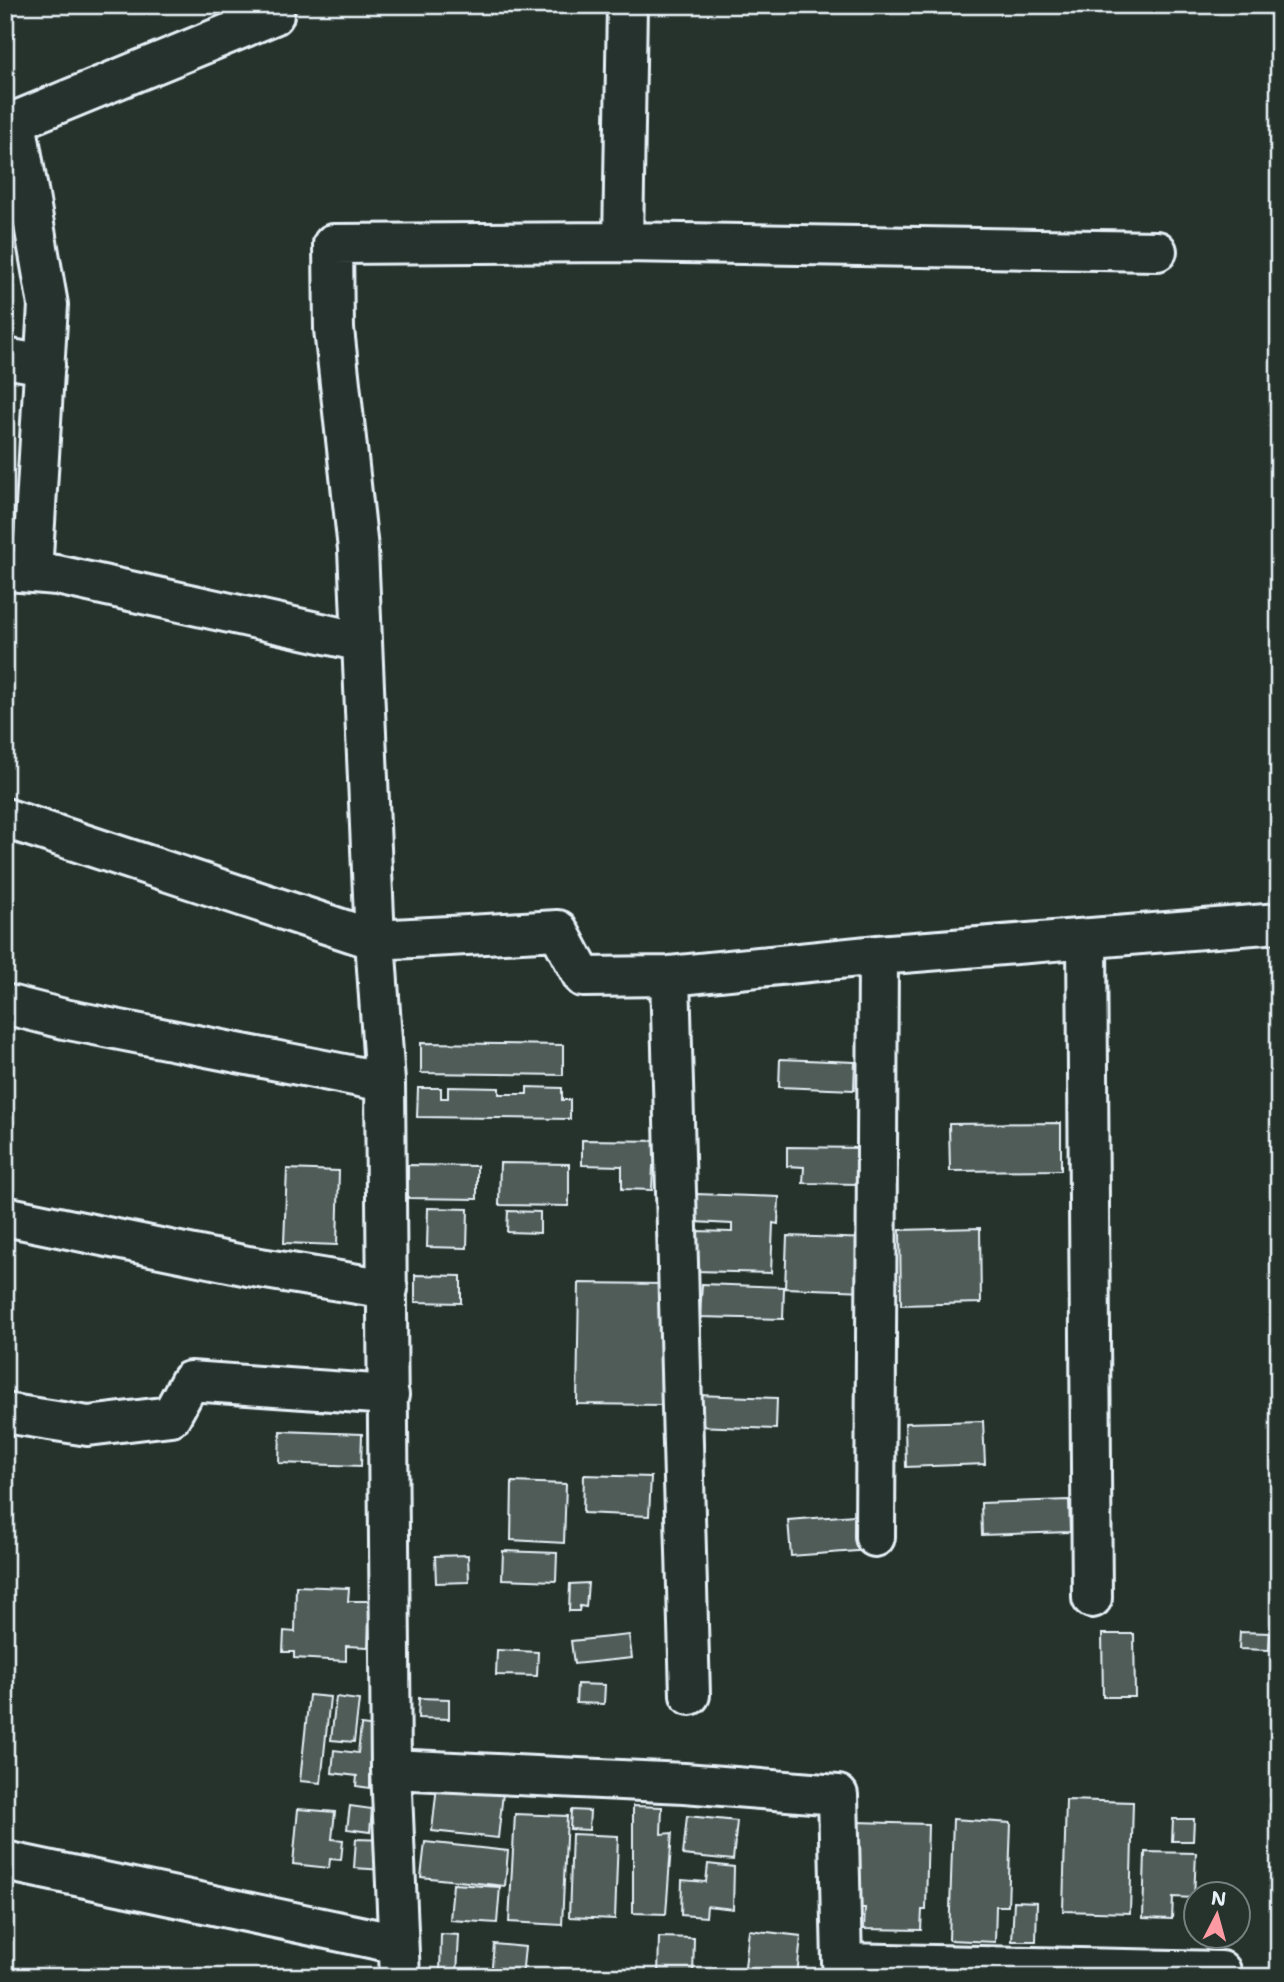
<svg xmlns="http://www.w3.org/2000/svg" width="1284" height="1982" viewBox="0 0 1284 1982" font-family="'Shantell Sans',sans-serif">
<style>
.building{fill:#505c59;stroke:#e8f1f8;stroke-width:2}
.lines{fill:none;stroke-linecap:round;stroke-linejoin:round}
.minor-casing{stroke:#e8f1f8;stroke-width:44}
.minor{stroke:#26332d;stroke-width:38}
</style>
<rect width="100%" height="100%" fill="#26332d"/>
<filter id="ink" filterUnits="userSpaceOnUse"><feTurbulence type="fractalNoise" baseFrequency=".0143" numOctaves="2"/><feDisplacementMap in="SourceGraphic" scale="14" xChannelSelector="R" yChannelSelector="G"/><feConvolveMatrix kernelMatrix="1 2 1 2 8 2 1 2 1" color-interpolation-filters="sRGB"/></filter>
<g filter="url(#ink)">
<!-- building -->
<path class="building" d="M421,1043L563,1045V1075L421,1073Z
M780,1059L855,1062L854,1090L779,1087Z
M448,1087L499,1088V1094H527V1087L562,1088V1100H570V1119L417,1117L418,1088H441V1098H448Z
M1061,1123V1170L950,1171L949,1124Z
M582,1140L664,1141V1166H653L652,1190L622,1189V1166L582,1165Z
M787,1147L865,1148L858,1184L803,1183L804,1167L787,1166Z
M500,1163L569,1164V1206L499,1205Z
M408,1165L477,1166V1199L408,1198Z
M287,1169L339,1171L337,1245L284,1243Z
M696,1194L779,1197L778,1224L773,1223L771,1273L695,1271L696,1231L732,1232V1224L695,1222Z
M428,1208L468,1209L467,1248L427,1247Z
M508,1211L540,1212V1233L507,1232Z
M980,1228L981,1303L901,1305L900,1230Z
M787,1236L869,1239L867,1291L785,1288Z
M415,1275L461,1276V1303L415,1302Z
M579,1283L663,1284L662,1405L577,1404Z
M702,1284L784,1287L783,1319L700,1317Z
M696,1395L777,1398L776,1429L695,1426Z
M983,1421L985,1464L906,1467L905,1423Z
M280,1431L362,1434L361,1466L279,1463Z
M584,1475L651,1477L649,1516L583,1513Z
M512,1482L566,1484L564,1543L511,1540Z
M1069,1500L1070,1532L982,1535L981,1503Z
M868,1514L870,1550L791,1556L788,1520Z
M503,1551L557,1553L556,1581L502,1579Z
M468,1555L469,1582L436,1583L435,1556Z
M588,1583L586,1607L580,1606L579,1611H569L570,1584Z
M296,1586L349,1588L348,1601H370L368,1647L346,1646V1661L294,1658V1652H283L284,1631L295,1632Z
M1240,1632L1270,1633L1269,1650L1239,1649Z
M1102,1634H1134L1135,1697H1103Z
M629,1635L632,1658L574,1664L571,1641Z
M497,1650L538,1652L537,1676L496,1675Z
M577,1684L605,1685L604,1704L576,1703Z
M309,1695L330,1697L321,1783L300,1781Z
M336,1697L359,1700L354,1742L331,1740Z
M419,1698L449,1699V1719L418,1718Z
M361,1725L377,1727L374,1762H370V1788L356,1786L357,1776L332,1773L334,1750L358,1753Z
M437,1786L503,1793L498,1838L432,1831Z
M1066,1800L1133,1802L1130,1913L1063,1911Z
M350,1806L372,1809L370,1832L347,1829Z
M633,1806L662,1807L661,1834L672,1833L666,1914L633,1913Z
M298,1809L335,1812L332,1839L343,1840L341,1860L330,1859L329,1868L293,1864Z
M571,1810L590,1811L589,1830L570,1829Z
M515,1814L567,1816L562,1925L509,1922Z
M687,1816L737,1821L733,1860L683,1855Z
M953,1819L1011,1823L1008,1906H996L995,1942L949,1940Z
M1173,1819H1194L1193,1841H1172Z
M856,1822L928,1824L926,1910H922L921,1930L864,1929L865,1908H854Z
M572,1834L618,1836L615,1919L569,1917Z
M356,1839L385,1840L384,1870L354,1868Z
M425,1842L508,1851L505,1886L421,1877Z
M1145,1852L1196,1853L1194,1898L1173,1897L1172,1919L1143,1918Z
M708,1864L734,1867L733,1909L707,1906L706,1917L681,1915L682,1880L706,1882Z
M453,1884L500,1887L497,1923L450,1920Z
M1014,1901L1037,1902L1036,1941H1012Z
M749,1930L801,1936L797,1977H744Z
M441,1934L459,1935L457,1975L440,1974Z
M659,1937L694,1938L693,1977H658Z
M494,1944L525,1947L522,1977H491Z
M561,1968L605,1973V1977H560Z"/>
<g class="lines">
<!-- minor casing -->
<g class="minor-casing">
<path id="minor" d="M16,121L274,15V5
M5,126L16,121L48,305L32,573
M623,242L627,5
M5,358L45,365
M8,571L57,575L362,642
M5,818L375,940L558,930L583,977L670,976L878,955L1279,923
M1087,940L1092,1598
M670,976L690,1695
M5,1004L64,1019L385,1082
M5,1216L248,1266L388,1289
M5,1413L88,1426L171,1416L190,1381L389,1395
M875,1537L878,955
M391,1769L684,1783L838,1795L842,1963L1221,1971L1220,1977
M5,1861L398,1944
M400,1977L391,1769L385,1082L375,940L358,549L334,329L333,244L623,242L1157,251"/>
</g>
<!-- minor -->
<use href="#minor" class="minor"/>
</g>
</g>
<!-- margin -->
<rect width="1284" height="1982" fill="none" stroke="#26332d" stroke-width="28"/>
<rect x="14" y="14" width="1256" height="1954" fill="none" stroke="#e8f1f8" stroke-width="2.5" filter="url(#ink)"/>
<!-- north arrow -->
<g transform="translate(1217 1915) rotate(6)"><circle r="33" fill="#26332d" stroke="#747f7e" stroke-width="2"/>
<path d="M0-5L12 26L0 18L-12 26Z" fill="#ff9aa2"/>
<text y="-10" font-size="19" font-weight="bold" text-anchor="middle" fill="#e8f1f8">N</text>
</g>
</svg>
